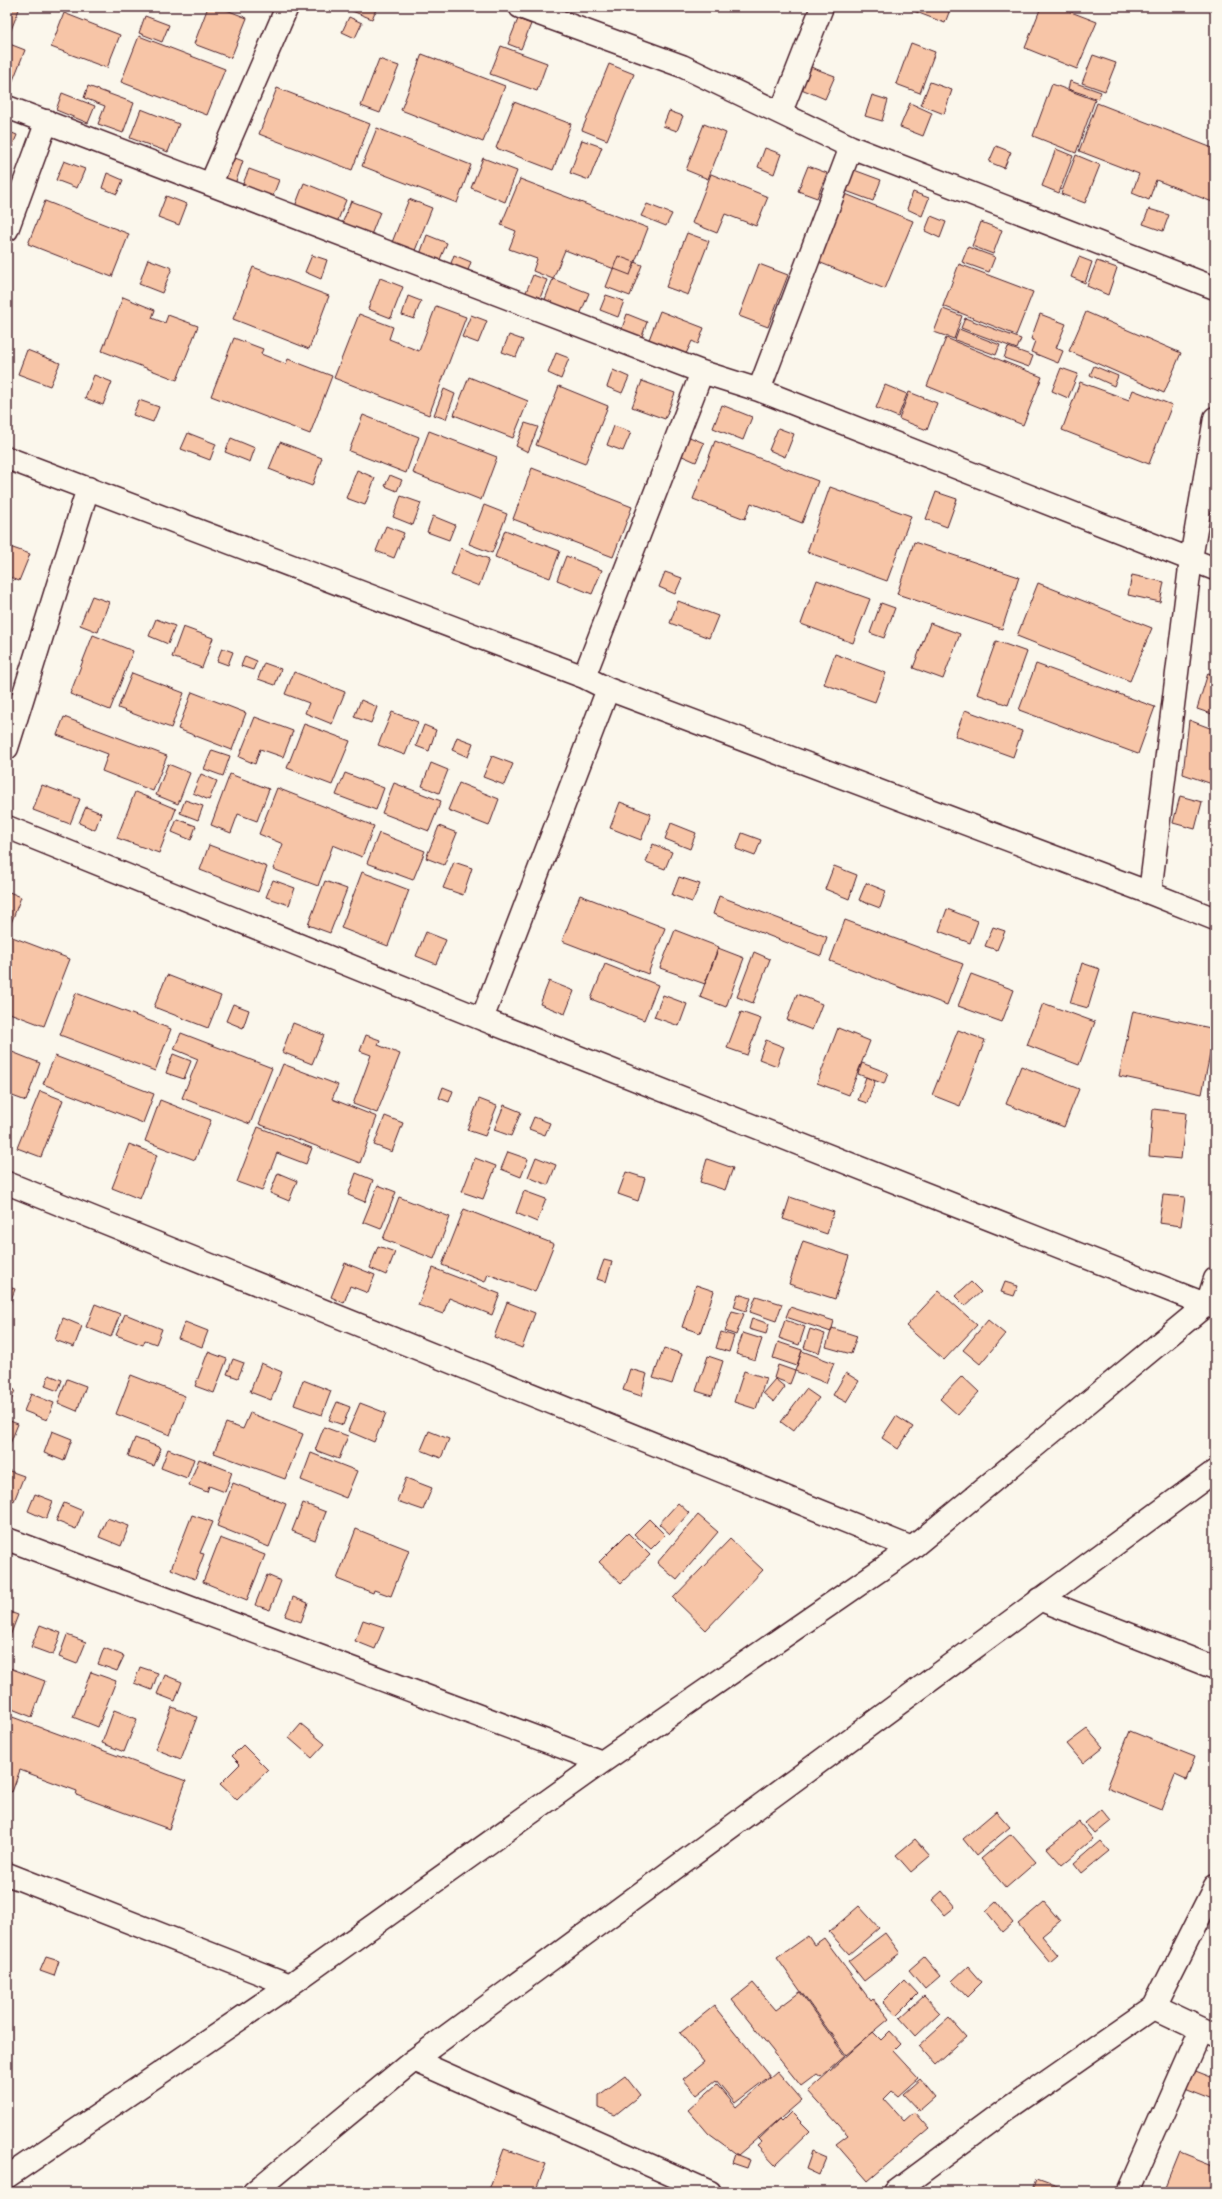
<svg xmlns="http://www.w3.org/2000/svg" width="1222" height="2199" viewBox="0 0 1222 2199" font-family="'Playpen Sans',sans-serif">
<style>
.building{fill:#f7c5a7;stroke:#4a1f2b}
.lines{fill:none;stroke-linecap:round;stroke-linejoin:round}
.street-casing{stroke:#4a1f2b;stroke-width:25}
.street{stroke:#fbf7ec;stroke-width:22}
</style>
<rect width="100%" height="100%" fill="#fbf7ec"/>
<filter id="ink" filterUnits="userSpaceOnUse"><feTurbulence type="fractalNoise" baseFrequency=".025" numOctaves="2"/><feDisplacementMap in="SourceGraphic" scale="8" xChannelSelector="R" yChannelSelector="G"/><feConvolveMatrix kernelMatrix="1 2 1 2 8 2 1 2 1" color-interpolation-filters="sRGB"/></filter>
<g filter="url(#ink)">
<!-- building -->
<path class="building" d="M7,7H20L9,35L7,34Z
M208,7H219L247,18L231,58L194,44Z
M353,7H377L372,19L352,11Z
M903,7H951L945,23Z
M1041,7H1058L1097,22L1077,69L1025,48Z
M64,13L120,35L107,68L51,47Z
M145,16L169,25L162,42L139,33Z
M349,17L362,23L355,38L342,32Z
M518,19L531,24L521,49L508,44Z
M139,36L225,69L207,115L121,82Z
M7,43L25,50L12,83L7,81Z
M911,43L935,52L920,93L896,84Z
M501,46L547,63L537,91L490,74Z
M422,54L505,86L483,142L401,110Z
M1093,55L1116,63L1105,91L1082,83Z
M379,59L399,66L380,113L361,106Z
M609,64L634,74L607,140L582,130Z
M808,66L835,76L825,99L799,88Z
M1070,81L1101,92L1098,99L1068,89Z
M930,82L952,90L944,114L921,105Z
M1052,84L1095,100L1076,153L1033,136Z
M88,86L134,103L123,133L98,124L105,106L84,98Z
M277,88L370,124L352,170L259,134Z
M62,93L95,106L88,123L56,110Z
M872,95L888,100L882,121L865,116Z
M514,102L571,124L553,170L496,148Z
M910,103L932,113L923,136L900,127Z
M1097,103L1215,149V203L1156,180L1149,200L1132,193L1139,174L1079,151Z
M141,109L179,124L168,152L130,138Z
M669,111L683,116L677,131L663,126Z
M704,124L726,133L708,179L686,170Z
M377,128L471,165L457,203L362,166Z
M7,131L17,135L7,159Z
M582,140L602,147L589,180L570,173Z
M996,146L1011,152L1004,168L989,162Z
M765,148L781,154L774,174L758,167Z
M1056,149L1073,156L1059,193L1042,186Z
M227,155L243,161L235,184L219,178Z
M1076,155L1100,165L1085,203L1061,194Z
M483,158L517,171L505,202L471,188Z
M64,161L85,169L77,188L56,180Z
M808,166L827,173L817,198L798,191Z
M249,169L279,180L272,198L242,186Z
M854,170L881,180L873,201L846,191Z
M107,173L123,180L117,194L102,188Z
M711,174L768,197L756,226L725,214L717,233L692,223Z
M520,179L648,228L630,275L565,250L553,279L533,271L537,259L509,249L516,231L501,225Z
M304,183L346,200L336,225L294,209Z
M913,192L929,198L922,216L907,209Z
M843,193L913,221L885,289L816,261Z
M166,196L187,204L179,225L158,217Z
M409,199L432,208L414,253L391,245Z
M45,201L129,234L112,277L28,244Z
M351,201L380,212L371,235L342,224Z
M647,204L672,214L666,226L641,216Z
M1149,209L1169,215L1163,231L1143,224Z
M931,216L946,222L940,238L925,231Z
M981,222L1002,230L993,254L972,246Z
M687,233L709,241L688,295L666,287Z
M427,235L447,243L438,264L419,257Z
M968,247L995,257L989,272L962,262Z
M312,255L327,260L321,279L305,272Z
M454,255L471,262L466,276L449,269Z
M618,256L642,265L630,296L606,287Z
M1079,257L1092,262L1085,283L1071,277Z
M148,259L172,268L162,293L139,284Z
M1097,261L1117,268L1108,295L1087,286Z
M759,264L788,275L768,327L739,316Z
M959,264L1033,292L1016,335L943,306Z
M253,267L329,296L309,349L233,319Z
M533,275L547,280L538,303L524,297Z
M380,278L403,287L391,318L368,309Z
M553,279L589,293L580,315L544,302Z
M606,295L624,301L618,317L600,310Z
M408,296L421,301L414,319L402,315Z
M123,297L155,310L152,318L165,323L168,315L198,326L177,380L102,351Z
M436,306L466,317L429,415L334,378L359,314L393,327L389,339L419,351Z
M943,309L962,316L954,339L934,332Z
M660,311L704,328L698,344L692,341L685,356L648,342Z
M1086,312L1181,353L1164,393L1069,351Z
M627,314L647,322L640,342L620,334Z
M1040,314L1066,324L1056,348L1063,351L1058,363L1031,352L1035,341L1031,339Z
M471,315L487,321L478,343L462,337Z
M965,318L1021,339L1017,349L961,328Z
M959,329L1000,345L996,355L955,340Z
M509,335L523,340L516,357L502,352Z
M234,338L263,349L261,354L286,364L288,359L332,376L310,434L211,396Z
M946,338L1042,377L1023,425L927,386Z
M1008,347L1033,356L1029,367L1004,358Z
M27,350L60,363L50,386L18,374Z
M556,353L569,358L561,379L548,373Z
M1094,366L1118,376L1114,386L1090,375Z
M1061,368L1078,374L1068,398L1052,391Z
M613,370L629,377L622,393L607,387Z
M94,375L112,382L103,405L85,398Z
M469,377L528,401L513,438L454,415Z
M642,381L675,393L665,419L632,407Z
M1080,382L1129,400L1133,390L1172,405L1149,464L1062,430Z
M885,385L907,394L898,417L876,408Z
M559,386L608,406L585,464L536,445Z
M444,389L455,394L446,419L434,415Z
M909,392L937,403L927,430L899,419Z
M139,400L159,407L153,422L133,415Z
M722,405L752,417L743,440L713,428Z
M363,415L419,437L406,473L349,451Z
M525,423L538,427L528,452L516,446Z
M614,426L631,432L623,451L607,445Z
M778,428L794,434L785,457L769,450Z
M429,431L497,457L481,500L413,473Z
M188,433L216,444L210,460L181,449Z
M687,436L704,443L696,462L680,455Z
M231,438L255,448L250,462L225,452Z
M715,441L818,481L802,523L751,503L745,519L693,499Z
M280,442L322,458L312,486L269,469Z
M532,468L632,507L613,557L513,519Z
M357,470L375,478L365,505L346,498Z
M390,475L402,480L397,491L385,486Z
M830,487L911,516L887,581L807,552Z
M936,492L957,499L947,527L926,519Z
M401,496L421,503L413,525L393,517Z
M484,505L507,514L492,553L469,544Z
M433,516L455,525L449,540L427,532Z
M386,526L404,533L394,558L376,551Z
M505,530L560,551L550,578L495,557Z
M914,542L1019,577L1002,629L897,594Z
M7,546L30,554L19,581L7,576Z
M461,548L489,559L479,586L451,575Z
M566,556L602,570L592,594L557,580Z
M665,572L682,578L675,594L659,587Z
M1132,575L1164,582L1160,602L1128,595Z
M817,580L870,599L853,643L801,624Z
M1038,583L1152,628L1130,681L1017,636Z
M92,596L109,602L98,632L80,625Z
M678,601L718,616L709,638L670,623Z
M881,603L895,608L884,638L870,633Z
M156,619L175,626L168,644L149,636Z
M930,623L960,634L943,679L913,668Z
M183,627L213,638L202,668L172,657Z
M93,635L133,651L110,710L70,694Z
M996,641L1027,652L1008,705L977,694Z
M222,648L233,652L228,665L217,661Z
M835,654L886,673L875,702L824,684Z
M245,656L257,661L253,670L241,666Z
M264,663L281,669L275,685L258,679Z
M1036,664L1155,707L1138,754L1019,710Z
M294,672L345,692L332,724L305,713L309,703L285,694Z
M132,673L184,693L171,728L118,708Z
M1208,673L1215,675V715L1197,709Z
M192,692L246,713L232,750L178,729Z
M361,700L377,707L371,723L354,717Z
M965,710L1022,731L1013,757L955,736Z
M392,712L418,722L405,755L378,745Z
M64,717L167,756L153,791L102,771L108,754L57,735Z
M255,717L293,731L283,757L260,749L255,764L239,757Z
M1189,720L1215,730V785L1183,774Z
M304,724L350,741L332,785L287,768Z
M424,725L436,730L429,751L416,746Z
M457,737L473,743L468,757L452,750Z
M212,750L230,756L223,776L204,769Z
M492,756L513,764L504,785L483,777Z
M431,763L448,770L439,793L422,786Z
M168,764L190,773L178,804L156,795Z
M345,773L384,788L376,810L336,795Z
M201,774L217,781L209,800L193,793Z
M230,774L269,789L257,821L238,814L231,833L211,825Z
M394,783L441,801L429,831L382,813Z
M459,783L499,799L489,826L448,810Z
M42,785L80,799L70,824L33,810Z
M277,788L374,826L362,857L333,845L318,886L273,869L283,844L259,834Z
M135,792L176,809L159,853L117,838Z
M1180,796L1202,802L1195,829L1173,823Z
M185,800L203,806L198,820L180,813Z
M620,802L651,814L641,840L610,828Z
M86,807L101,813L95,830L79,823Z
M177,819L196,826L191,840L172,832Z
M671,823L696,833L690,849L665,839Z
M439,826L457,833L444,865L426,858Z
M379,833L425,851L413,880L367,863Z
M742,833L761,840L755,856L736,849Z
M653,844L672,852L665,869L646,862Z
M209,845L267,867L258,892L200,870Z
M454,862L472,868L463,895L443,888Z
M834,866L857,875L849,899L825,889Z
M362,872L409,890L388,946L341,928Z
M679,877L700,884L692,902L672,895Z
M273,880L295,888L289,905L266,897Z
M325,881L347,889L330,933L308,925Z
M866,883L886,891L880,908L859,900Z
M7,891L21,897L7,934Z
M580,895L665,928L648,974L562,941Z
M719,896L827,937L821,956L713,914Z
M947,909L978,921L970,943L939,931Z
M845,920L963,964L947,1005L830,961Z
M993,927L1005,931L997,950L985,946Z
M675,930L719,947L705,984L660,968Z
M426,932L446,940L436,964L416,956Z
M7,935L70,959L44,1026L7,1012Z
M718,948L744,958L726,1007L700,997Z
M754,952L770,959L753,1003L737,997Z
M1082,963L1100,969L1088,1008L1070,1003Z
M605,964L658,985L644,1020L591,999Z
M971,974L1014,990L1002,1022L958,1006Z
M167,975L221,996L208,1028L154,1007Z
M549,981L574,991L565,1014L540,1004Z
M76,993L171,1029L155,1071L60,1035Z
M797,994L822,1004L812,1030L787,1020Z
M663,995L687,1004L679,1026L654,1017Z
M1043,1003L1095,1022L1079,1065L1027,1045Z
M233,1004L249,1010L243,1028L226,1021Z
M1133,1011L1215,1029L1202,1094L1119,1076Z
M741,1012L761,1019L747,1055L727,1048Z
M293,1023L324,1035L312,1064L282,1052Z
M838,1028L870,1041L849,1095L817,1083Z
M958,1030L985,1040L960,1106L932,1095Z
M181,1033L272,1068L250,1124L182,1098L198,1059L174,1049Z
M366,1035L380,1040L378,1045L400,1054L377,1113L353,1104L371,1055L360,1051Z
M766,1040L784,1047L777,1066L759,1059Z
M7,1050L40,1063L26,1101L7,1094Z
M173,1054L191,1061L184,1079L166,1073Z
M55,1056L154,1094L143,1123L43,1084Z
M862,1063L888,1073L884,1084L858,1074Z
M283,1064L338,1085L332,1099L377,1117L360,1163L259,1124Z
M1021,1066L1079,1089L1064,1127L1006,1104Z
M866,1077L875,1081L867,1103L858,1100Z
M443,1087L453,1091L449,1102L439,1098Z
M40,1091L63,1100L41,1157L17,1148Z
M479,1099L497,1106L485,1136L467,1130Z
M160,1100L211,1120L195,1160L145,1141Z
M504,1105L521,1112L511,1136L494,1130Z
M1153,1109L1186,1113L1181,1159L1149,1156Z
M385,1116L403,1123L392,1152L374,1145Z
M534,1117L550,1123L545,1135L529,1129Z
M258,1127L312,1148L306,1164L277,1153L262,1191L237,1182Z
M129,1144L157,1155L140,1199L112,1188Z
M508,1152L528,1159L521,1177L501,1169Z
M536,1157L556,1165L548,1185L528,1177Z
M475,1158L496,1166L483,1199L462,1192Z
M707,1159L733,1168L725,1190L700,1182Z
M626,1172L645,1178L638,1201L618,1194Z
M278,1173L297,1181L289,1201L270,1193Z
M356,1173L373,1180L365,1202L348,1195Z
M378,1185L396,1192L381,1229L363,1222Z
M524,1191L546,1199L537,1222L516,1213Z
M1163,1195L1185,1197L1181,1226L1159,1223Z
M399,1197L450,1217L434,1259L383,1239Z
M790,1197L834,1212L827,1234L783,1219Z
M464,1209L554,1244L535,1292L488,1274L485,1282L442,1265Z
M803,1241L849,1256L835,1299L789,1284Z
M378,1246L395,1252L386,1275L370,1268Z
M604,1260L612,1262L606,1282L597,1279Z
M345,1263L375,1275L368,1293L350,1286L344,1303L331,1297Z
M433,1268L500,1294L492,1315L449,1298L443,1314L418,1305Z
M971,1282L981,1292L965,1306L955,1296Z
M1005,1282L1018,1286L1014,1296L1001,1292Z
M696,1285L714,1291L700,1333L682,1327Z
M7,1286L15,1289L7,1311Z
M939,1291L977,1325L944,1360L906,1326Z
M738,1294L751,1298L746,1311L734,1307Z
M756,1296L782,1304L776,1321L750,1312Z
M507,1302L535,1313L522,1348L494,1337Z
M95,1304L120,1314L111,1337L86,1327Z
M790,1307L834,1321L831,1332L786,1317Z
M732,1311L744,1314L736,1335L725,1331Z
M125,1314L162,1329L156,1344L145,1340L143,1345L116,1335Z
M63,1318L82,1326L74,1347L55,1340Z
M752,1318L769,1324L766,1334L749,1329Z
M785,1320L805,1327L799,1345L779,1338Z
M988,1320L1005,1334L980,1364L963,1350Z
M185,1322L208,1331L202,1347L178,1338Z
M832,1328L857,1336L851,1354L826,1347Z
M810,1329L825,1334L819,1353L804,1348Z
M721,1332L734,1336L729,1352L716,1348Z
M743,1333L762,1339L755,1360L736,1354Z
M778,1342L802,1350L797,1366L773,1358Z
M664,1348L682,1354L672,1384L653,1378Z
M802,1351L834,1363L826,1383L795,1371Z
M208,1352L227,1359L214,1393L195,1386Z
M708,1356L723,1361L712,1396L696,1391Z
M233,1359L244,1363L238,1378L227,1374Z
M261,1363L282,1372L271,1400L250,1392Z
M778,1365L795,1371L790,1384L774,1378Z
M630,1369L647,1374L641,1396L623,1390Z
M744,1371L766,1378L756,1409L734,1402Z
M846,1373L859,1381L846,1402L833,1395Z
M49,1375L62,1380L58,1391L45,1386Z
M131,1375L185,1396L170,1435L116,1414Z
M962,1376L979,1392L958,1415L940,1399Z
M67,1379L86,1386L77,1411L58,1403Z
M775,1379L785,1387L774,1402L763,1393Z
M303,1380L331,1391L322,1415L294,1405Z
M7,1387L15,1390L7,1412Z
M806,1389L819,1398L793,1431L781,1422Z
M31,1394L54,1403L47,1420L24,1411Z
M337,1402L350,1407L343,1425L329,1420Z
M360,1403L386,1413L374,1442L348,1431Z
M250,1413L303,1434L285,1479L214,1453L226,1423L243,1429Z
M896,1416L913,1427L898,1449L882,1438Z
M7,1420L18,1424L7,1451Z
M324,1427L348,1436L339,1459L315,1450Z
M52,1431L72,1439L64,1461L44,1453Z
M429,1431L449,1439L441,1458L421,1450Z
M135,1438L161,1448L154,1466L128,1456Z
M168,1449L194,1459L187,1478L161,1468Z
M311,1453L357,1471L346,1498L301,1480Z
M199,1459L232,1472L225,1492L209,1486L207,1492L189,1485Z
M7,1470L24,1476L14,1501L7,1498Z
M406,1478L432,1488L423,1510L397,1501Z
M233,1483L286,1504L269,1547L217,1526Z
M35,1494L53,1501L46,1519L28,1511Z
M64,1503L83,1511L76,1529L56,1521Z
M303,1503L326,1512L315,1540L292,1531Z
M678,1503L689,1513L670,1534L659,1524Z
M192,1515L213,1522L200,1553L204,1554L195,1579L171,1569Z
M698,1515L718,1532L677,1580L657,1563Z
M107,1518L129,1526L121,1546L99,1537Z
M649,1519L665,1535L651,1549L634,1534Z
M356,1529L409,1550L391,1596L374,1590L373,1593L337,1579Z
M628,1533L650,1555L621,1583L599,1562Z
M220,1538L265,1555L247,1600L203,1582Z
M730,1539L763,1570L706,1630L673,1598Z
M267,1575L281,1581L270,1610L255,1605Z
M293,1597L308,1603L301,1622L285,1616Z
M7,1611L18,1615L10,1636L7,1635Z
M363,1620L384,1627L375,1649L355,1641Z
M40,1625L61,1633L53,1655L31,1647Z
M67,1635L86,1642L77,1664L59,1657Z
M104,1648L124,1656L117,1671L98,1664Z
M7,1667L45,1681L32,1717L7,1707Z
M140,1667L158,1673L152,1690L134,1683Z
M91,1672L116,1681L98,1727L73,1717Z
M165,1675L182,1682L175,1701L157,1694Z
M172,1707L197,1717L181,1759L155,1749Z
M114,1710L137,1719L124,1752L102,1743Z
M7,1715L186,1781L169,1829L76,1795L77,1791L20,1770L12,1792L7,1790Z
M301,1724L325,1744L312,1758L289,1738Z
M1087,1729L1103,1747L1083,1763L1067,1744Z
M1130,1731L1195,1757L1186,1780L1175,1775L1161,1810L1107,1788Z
M243,1745L268,1770L237,1800L220,1784L240,1764L232,1756Z
M1101,1809L1111,1821L1095,1834L1085,1823Z
M996,1811L1010,1827L976,1855L963,1839Z
M1079,1822L1093,1839L1062,1865L1047,1848Z
M1011,1834L1036,1862L1006,1888L981,1859Z
M915,1839L930,1856L911,1872L896,1855Z
M1100,1841L1109,1851L1082,1873L1074,1863Z
M942,1891L955,1907L945,1915L932,1900Z
M996,1902L1013,1923L1003,1932L986,1911Z
M1044,1902L1060,1921L1042,1936L1058,1955L1050,1962L1018,1924Z
M859,1906L879,1928L849,1954L829,1932Z
M885,1933L900,1953L864,1981L848,1961Z
M808,1936L814,1945L824,1938L870,2000L872,1998L889,2019L846,2055L777,1958Z
M46,1957L59,1961L54,1976L40,1971Z
M924,1957L940,1976L925,1989L909,1970Z
M968,1966L982,1982L967,1997L952,1981Z
M905,1980L918,1994L897,2015L883,2002Z
M753,1983L776,2010L800,1992L845,2056L821,2077L817,2074L801,2086L732,2000Z
M924,1996L940,2013L916,2036L900,2018Z
M714,2006L770,2076L735,2103L716,2080L697,2095L683,2079L704,2062L680,2033Z
M949,2018L966,2037L935,2065L918,2046Z
M890,2031L901,2043L893,2051L918,2078L898,2096L892,2091L884,2099L904,2121L914,2112L929,2129L868,2181L836,2144L848,2135L808,2091L873,2032L881,2040Z
M1192,2069L1215,2078V2102L1184,2090Z
M777,2071L802,2100L738,2155L709,2134L688,2110L717,2084L736,2107Z
M625,2076L640,2095L615,2115L599,2108V2095Z
M920,2079L935,2097L919,2111L903,2094Z
M791,2112L810,2131L775,2165L757,2146L762,2142L759,2139L779,2120L781,2122Z
M504,2149L546,2164L535,2192H488Z
M812,2152L826,2158L819,2175L806,2169Z
M1180,2153L1215,2167V2192H1170L1165,2190Z
M735,2154L750,2160L747,2168L732,2163Z
M1038,2181L1068,2192H1034Z"/>
<g class="lines">
<!-- street casing -->
<g class="street-casing">
<path id="street" d="M520,7L682,66L851,147L1215,288
M7,107L702,372L759,390L1215,569
M781,112L822,7
M211,183L287,7
M7,230L47,121
M759,390L851,147
M7,458L584,677L608,689L1150,893L1215,919
M584,677L702,372
M7,748L88,488
M7,827L482,1019L1215,1308
M1150,893L1191,559L1215,418
M482,1019L608,689
M7,1183L912,1548
M7,1539L602,1762
M1039,1599L1215,1668
M7,1874L290,1985
M1154,2007L1215,2036
M414,2060L710,2192
M7,2177L290,1985L602,1762L912,1548L1207,1304L1215,1279
M254,2192L414,2060L1215,1471
M895,2192L1003,2112L1154,2007L1215,1886
M1128,2192L1200,2029"/>
</g>
<!-- street -->
<use href="#street" class="street"/>
</g>
</g>
<!-- margin -->
<rect width="1222" height="2199" fill="none" stroke="#fbf7ec" stroke-width="24"/>
<rect x="12" y="12" width="1198" height="2175" fill="none" stroke="#4a1f2b" stroke-width="1.5" filter="url(#ink)"/>
</svg>
